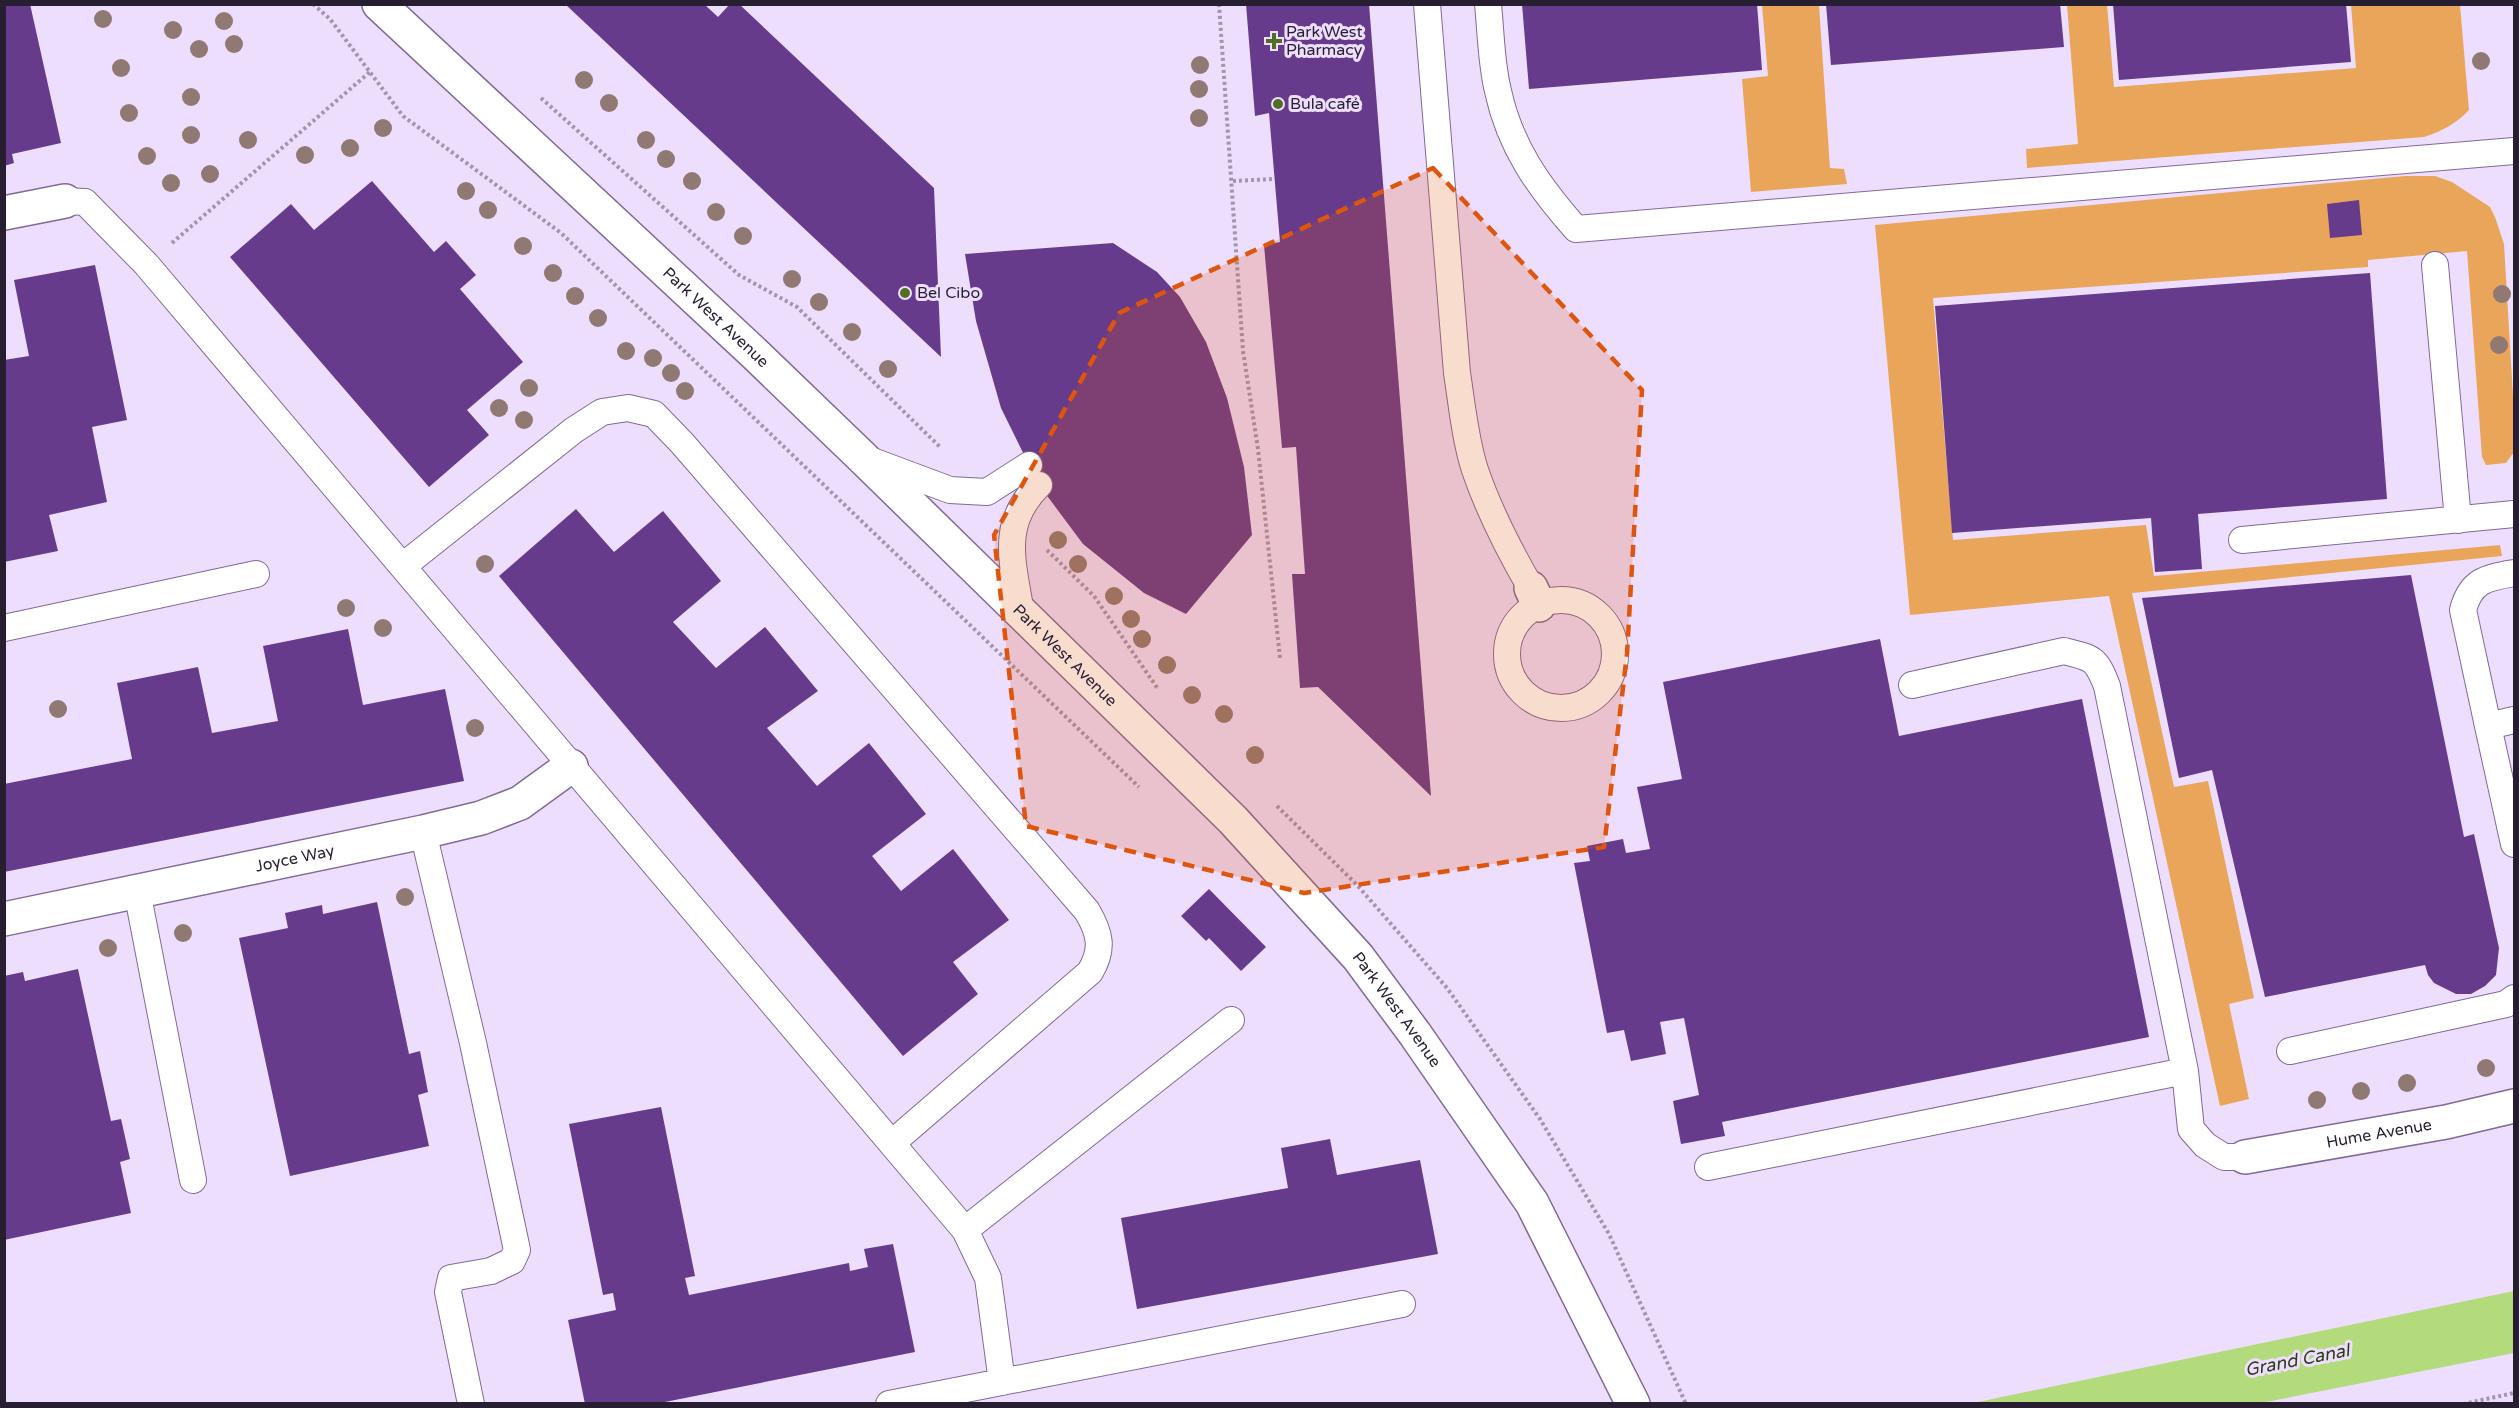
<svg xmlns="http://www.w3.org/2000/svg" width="2519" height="1408" viewBox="0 0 2519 1408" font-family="'Varela Round',sans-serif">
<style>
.green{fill:#e9a65b}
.water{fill:#b3da7b}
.building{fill:#673b8b}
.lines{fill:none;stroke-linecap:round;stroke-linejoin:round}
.service-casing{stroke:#816a97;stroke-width:28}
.minor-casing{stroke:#816a97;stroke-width:36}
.tertiary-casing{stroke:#816a97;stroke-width:36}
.path{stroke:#a295af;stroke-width:4;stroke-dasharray:3 3;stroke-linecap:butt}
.service{stroke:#fff;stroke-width:26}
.minor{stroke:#fff;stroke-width:33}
.tertiary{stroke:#fff;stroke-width:33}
.tree{fill:#907973}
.marked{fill:#de560e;fill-opacity:0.2;stroke:#de560e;stroke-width:4.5;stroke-dasharray:12 8;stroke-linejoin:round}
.poi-dot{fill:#526e22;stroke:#eddefd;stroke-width:2}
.labels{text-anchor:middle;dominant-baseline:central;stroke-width:6;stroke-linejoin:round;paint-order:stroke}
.poi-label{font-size:16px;fill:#281e31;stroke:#eddefd;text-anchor:start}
.street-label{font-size:16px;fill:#281e31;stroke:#eddefd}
.water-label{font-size:18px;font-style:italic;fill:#2c3c14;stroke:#eddefd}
</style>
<rect width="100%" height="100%" fill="#eddefd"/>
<!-- green -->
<path class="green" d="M1762,5H1819L1830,168L1844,169L1847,184L1751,192L1742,79L1768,76Z
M2067,5H2107L2114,87L2356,68L2351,5H2460L2469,110C2456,124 2442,131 2424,137L2027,168L2026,149L2078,144Z
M2405,176H2435L2452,182L2490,207L2495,217L2504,244L2514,413V452L2506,463L2486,465L2482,457L2467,251L2368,260V267L1933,298L1953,540L2146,525L2154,576L2500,545L2502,556L2132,593L2174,787L2208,781L2254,998L2229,1004L2249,1099L2220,1106L2109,596L1910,615L1875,225Z"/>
<!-- water -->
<path class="water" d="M2514,1291V1353L2261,1403H1973Z"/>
<!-- building -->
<path class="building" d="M4,4H30L61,143L12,154L14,163L4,166Z
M565,4H704L718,17L730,4H739L934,188L941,357Z
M1246,4H1369L1431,796L1318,687L1300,688L1292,574H1305L1296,447L1282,448L1264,245L1280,242L1269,113L1255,116Z
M1522,4H1757L1762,70L1529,89Z
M1826,4H2060L2064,47L1831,65Z
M2113,4H2346L2351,62L2119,80Z
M372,181L434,252L446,241L476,275L460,289L523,362L467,410L489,435L429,487L230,257L291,204L314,230Z
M2359,200L2362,235L2330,238L2327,204Z
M1113,243L1157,272L1180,297L1206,342L1227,398L1244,467L1252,535L1186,614L1144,593L1083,544L1039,485L1001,408L976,321L965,254Z
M95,265L127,420L92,427L107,502L49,515L58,551L4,562V360L29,356L14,280Z
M2370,273L2387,499L2198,514L2202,569L2155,572L2151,518L1952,533L1935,306Z
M576,509L614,552L663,511L721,581L673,622L716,668L765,627L818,691L767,728L817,786L869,743L926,814L872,856L901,891L953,849L1009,920L953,962L978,994L903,1056L499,576Z
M2411,575L2464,837L2474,834L2499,948L2496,975L2485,986L2471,994H2456L2434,983L2428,975L2425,965L2265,997L2212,770L2179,778L2142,598Z
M348,629L363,705L445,689L464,781L4,872V784L132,759L117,683L198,667L212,733L278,721L263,646Z
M1880,639L1899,736L2082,699L2149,1037L1722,1122L1725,1136L1681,1144L1673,1101L1699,1095L1684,1018L1660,1022L1666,1054L1631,1061L1624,1030L1607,1033L1574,863L1590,861L1587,846L1623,839L1626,853L1650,849L1637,787L1682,779L1663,682Z
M1209,889L1266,947L1241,971L1209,938L1206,941L1181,916Z
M377,902L409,1054L420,1051L428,1092L418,1095L429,1146L290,1176L239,938L288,928L285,913L322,905L323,914Z
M78,969L111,1121L121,1119L130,1159L120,1162L131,1213L4,1240V976L23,972L25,981Z
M661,1107L695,1276L685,1278L689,1295L849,1263L850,1271L868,1267L864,1249L893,1244L915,1352L655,1404H585L568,1320L616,1310L613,1293L603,1295L569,1124Z
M1330,1139L1337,1175L1420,1160L1438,1254L1137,1309L1121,1218L1288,1188L1281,1148Z"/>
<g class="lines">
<!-- service casing -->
<g class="service-casing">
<path id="service" d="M1427,4L1457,373C1462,405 1465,439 1475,470C1489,511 1509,550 1531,588
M1488,4C1491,33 1491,63 1498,91C1510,147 1539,187 1576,229L2514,151
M65,201L85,202L146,264L965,1230L988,1278L1002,1382
M2435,265L2458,520
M867,459L950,490L987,492L1029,465
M2242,540L2514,514
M403,566L574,430L602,412L628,408L654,414L682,443L1087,911C1100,933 1104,949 1090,972L892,1143
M1507 654a54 54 0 1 1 108 0a54 54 0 1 1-108 0Z
M1021,613C1013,563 999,524 1039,485
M4,628L256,574
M1912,685L2064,651C2093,658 2096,658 2107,686L2185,1071
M2514,720L2488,726L2514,844
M2488,726L2463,610C2471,580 2486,578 2514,573
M423,832L473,1043L517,1250L512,1261L491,1271L451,1278L448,1292L471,1404
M137,891L193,1180
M2290,1051L2506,1004L2514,998
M1708,1167L2185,1071L2191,1129L2205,1145L2224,1157H2245
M965,1230L1231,1020
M889,1404L1402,1304"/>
</g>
<!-- minor casing -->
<g class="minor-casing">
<g id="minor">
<path d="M4,213L65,201"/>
<path d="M1531,588L1539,605"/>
<path id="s1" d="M4,919L423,832L481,818L520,803L571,766"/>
<path id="s2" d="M2245,1157L2446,1122L2514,1106"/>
</g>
</g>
<!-- tertiary casing -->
<g class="tertiary-casing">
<g id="tertiary">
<path id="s3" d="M379,4L755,354L861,456L1233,820L1358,957L1415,1034L1532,1203L1633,1404"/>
</g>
</g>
<!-- path -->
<path class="path" d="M313,4L330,19L403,116L561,233L1139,787
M1219,4L1243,351L1258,449L1280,658
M541,98L739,275L797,307L940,447
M1233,181L1274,179
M172,243L371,71
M1047,550L1094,596L1158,689
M1277,806L1357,885L1447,988L1540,1119L1609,1234L1686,1404
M2463,1404L2514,1393"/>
<!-- service -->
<use href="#service" class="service"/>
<!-- minor -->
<use href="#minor" class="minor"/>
<!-- tertiary -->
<use href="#tertiary" class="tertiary"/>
</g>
<!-- trees -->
<g class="tree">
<circle cx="103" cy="19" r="9"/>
<circle cx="224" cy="21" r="9"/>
<circle cx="173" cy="30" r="9"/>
<circle cx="234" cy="44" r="9"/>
<circle cx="199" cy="49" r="9"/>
<circle cx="2481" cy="61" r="9"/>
<circle cx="1200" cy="65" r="9"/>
<circle cx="121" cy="68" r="9"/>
<circle cx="584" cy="80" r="9"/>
<circle cx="1199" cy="89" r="9"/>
<circle cx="191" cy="97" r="9"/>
<circle cx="609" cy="103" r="9"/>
<circle cx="129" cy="113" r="9"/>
<circle cx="1199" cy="118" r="9"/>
<circle cx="383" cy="128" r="9"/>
<circle cx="191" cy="135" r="9"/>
<circle cx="248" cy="140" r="9"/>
<circle cx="646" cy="140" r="9"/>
<circle cx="350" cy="148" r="9"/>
<circle cx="305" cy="155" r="9"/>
<circle cx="147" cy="156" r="9"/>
<circle cx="666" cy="159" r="9"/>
<circle cx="210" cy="174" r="9"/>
<circle cx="692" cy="181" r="9"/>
<circle cx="171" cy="183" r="9"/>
<circle cx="466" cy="191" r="9"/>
<circle cx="488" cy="210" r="9"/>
<circle cx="716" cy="212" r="9"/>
<circle cx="743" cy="236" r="9"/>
<circle cx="523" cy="246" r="9"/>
<circle cx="553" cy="273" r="9"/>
<circle cx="792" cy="279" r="9"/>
<circle cx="2502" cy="294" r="9"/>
<circle cx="575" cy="296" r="9"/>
<circle cx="819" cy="302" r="9"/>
<circle cx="598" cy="318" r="9"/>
<circle cx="852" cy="332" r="9"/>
<circle cx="2499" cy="345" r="9"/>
<circle cx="626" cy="351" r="9"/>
<circle cx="653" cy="358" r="9"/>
<circle cx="888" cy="369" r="9"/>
<circle cx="671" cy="373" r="9"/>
<circle cx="529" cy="388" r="9"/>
<circle cx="685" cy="391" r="9"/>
<circle cx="499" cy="408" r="9"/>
<circle cx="524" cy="420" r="9"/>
<circle cx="1058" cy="540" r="9"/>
<circle cx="485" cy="564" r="9"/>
<circle cx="1078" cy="564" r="9"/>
<circle cx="1114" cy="596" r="9"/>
<circle cx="346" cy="608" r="9"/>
<circle cx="1131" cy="619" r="9"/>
<circle cx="383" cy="628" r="9"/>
<circle cx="1142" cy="639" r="9"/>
<circle cx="1167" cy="665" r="9"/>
<circle cx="1192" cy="695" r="9"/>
<circle cx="58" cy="709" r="9"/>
<circle cx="1224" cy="714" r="9"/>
<circle cx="475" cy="728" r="9"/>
<circle cx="1255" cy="755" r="9"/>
<circle cx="405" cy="897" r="9"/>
<circle cx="183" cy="933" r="9"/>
<circle cx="108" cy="948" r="9"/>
<circle cx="2486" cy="1068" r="9"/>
<circle cx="2407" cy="1083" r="9"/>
<circle cx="2361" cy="1091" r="9"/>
<circle cx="2317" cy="1100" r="9"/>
</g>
<!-- marked area -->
<path class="marked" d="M1433,168L1642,390L1627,654L1604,847L1304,893L1026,826L994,535L1119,313Z"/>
<!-- markers -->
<g class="poi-dot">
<path d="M1271 32h6v6h6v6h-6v6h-6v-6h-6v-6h6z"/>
<circle cx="1278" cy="104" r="6"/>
<circle cx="905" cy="293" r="6"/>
</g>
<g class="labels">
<!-- poi labels -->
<g class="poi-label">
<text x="1286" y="32">Park West<tspan x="1286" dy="18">Pharmacy</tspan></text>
<text x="1290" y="104">Bula café</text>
<text x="917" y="293">Bel Cibo</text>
</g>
<!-- street labels -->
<g class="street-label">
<text stroke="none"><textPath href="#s3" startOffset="460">Park West Avenue</textPath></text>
<text stroke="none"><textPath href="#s3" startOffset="946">Park West Avenue</textPath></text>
<text stroke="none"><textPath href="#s1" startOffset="297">Joyce Way</textPath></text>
<text stroke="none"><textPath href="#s3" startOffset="1432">Park West Avenue</textPath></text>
<text stroke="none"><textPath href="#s2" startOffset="136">Hume Avenue</textPath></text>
</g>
<!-- water labels -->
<g class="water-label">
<text transform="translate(2297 1360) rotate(-11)">Grand Canal</text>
</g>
</g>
<!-- border -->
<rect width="2519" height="1408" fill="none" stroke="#281e31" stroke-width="12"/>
</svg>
